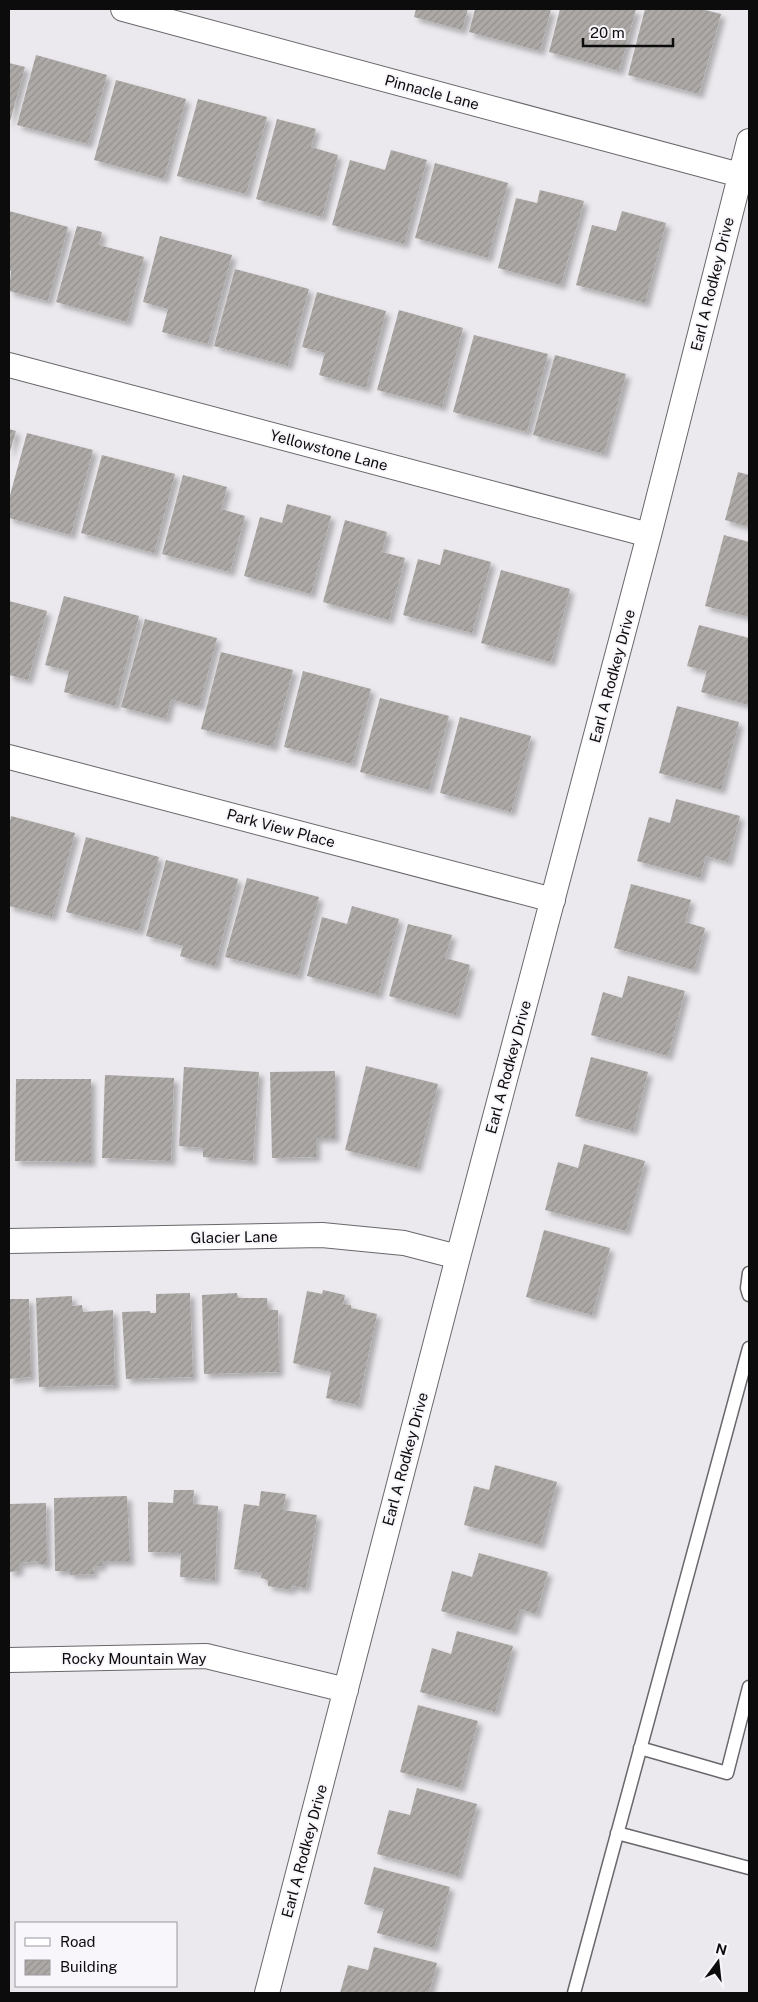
<svg xmlns="http://www.w3.org/2000/svg" width="758" height="2002" viewBox="0 0 758 2002" font-family="'Public Sans',sans-serif">
<style>
.building{fill:url(#building-hatch);filter:url(#shadow)}
.lines{fill:none;stroke-linecap:round;stroke-linejoin:round}
.lane-casing{stroke:#69676b;stroke-width:15}
.street-casing{stroke:#69676b;stroke-width:26}
.lane{stroke:#fff;stroke-width:12}
.street{stroke:#fff;stroke-width:24}
.labels{text-anchor:middle;dominant-baseline:central;stroke-width:4;stroke-linejoin:round;paint-order:stroke}
.street-label{font-size:15px;fill:#0d0c0d;stroke:#f8f6fb}
</style>
<defs>
<pattern id="building-hatch" width="6" height="6" patternUnits="userSpaceOnUse" patternTransform="scale(1.25)"><rect width="6" height="6" fill="#ada9a6"/><path d="M-1 1l2-2M0 6l6-6M5 7l2-2" fill="none" stroke="#94908e"/></pattern>
<filter id="shadow"><feDropShadow dx="4.5" dy="4.5" stdDeviation="2.5" flood-color="#0004"/></filter>
</defs>
<rect width="100%" height="100%" fill="#ebe9ed"/>
<!-- building -->
<path class="building" d="M416,9H468L462,30L414,17Z
M475,9H551L540,51L469,32Z
M560,9H636L619,71L549,52Z
M645,9H701L721,14L699,94L628,75Z
M36,55L107,75L88,144L17,125Z
M9,63L25,67L9,125Z
M116,80L186,99L164,179L94,160Z
M198,99L267,117L246,194L177,176Z
M277,119L316,129L311,147L338,155L322,217L256,199Z
M391,150L427,160L404,244L332,225L350,160L385,170Z
M435,163L508,183L488,258L415,238Z
M540,190L584,201L561,285L498,268L516,198L537,203Z
M9,211L68,227L48,301L9,291L11,271H9Z
M622,211L666,223L645,303L576,285L592,225L616,231Z
M77,226L102,232L99,245L144,257L127,322L56,302Z
M160,236L232,255L208,344L162,332L168,309L143,302Z
M235,269L309,289L288,366L214,346Z
M317,292L386,311L366,388L319,375L325,353L302,347Z
M399,310L463,328L442,407L377,390Z
M474,335L548,354L527,432L453,412Z
M555,355L626,374L604,454L533,435Z
M9,429L16,431L9,455Z
M27,433L93,450L71,535L9,518V499Z
M102,455L175,474L154,553L81,533Z
M738,472L749,475V527L725,520Z
M183,475L227,487L221,509L245,516L230,572L162,554Z
M287,504L331,516L311,594L244,576L260,517L282,523Z
M345,520L387,532L382,552L405,558L389,620L323,602Z
M724,535L749,542V617L705,606Z
M444,549L491,562L472,633L403,615L418,559L440,565Z
M501,570L570,589L551,662L481,643Z
M64,596L139,616L115,706L64,692L69,671L45,665Z
M9,601L47,611L28,680L9,675Z
M145,619L217,638L199,707L171,699L166,719L121,707Z
M699,625L749,638V705L701,692L707,671L687,666Z
M221,652L293,670L273,747L201,729Z
M303,671L371,689L352,764L284,747Z
M380,698L449,716L429,790L360,772Z
M677,706L739,722L721,790L659,773Z
M460,717L531,736L511,812L440,793Z
M676,799L740,816L728,862L706,856L700,878L637,861L649,817L670,823Z
M11,816L75,833L52,917L9,906V826Z
M86,837L159,857L139,931L66,912Z
M166,860L238,879L215,966L180,956L183,946L146,936Z
M247,878L319,897L298,976L225,957Z
M631,884L691,900L685,922L705,928L694,970L614,948Z
M352,906L399,919L378,995L307,976L322,917L347,924Z
M408,924L452,935L445,958L470,965L456,1015L389,996Z
M628,976L685,991L668,1056L591,1035L603,992L622,998Z
M591,1057L648,1072L633,1131L575,1116Z
M366,1066L438,1084L417,1168L345,1150Z
M184,1067L259,1072L253,1161L203,1157V1148L179,1146Z
M335,1071V1138H316V1157L272,1158L270,1072Z
M105,1075L174,1078L171,1161L102,1158Z
M16,1079H91V1162L15,1161Z
M584,1144L645,1161L626,1231L545,1210L558,1162L578,1168Z
M544,1230L610,1248L592,1315L526,1297Z
M323,1290L345,1295L343,1304L351,1305V1308L377,1314L358,1405L326,1398L331,1372L293,1363L307,1291L322,1294Z
M190,1293L193,1377L126,1379L122,1312L150,1311V1313H156V1294Z
M237,1293L238,1298H267L268,1310H278L279,1372L204,1374L202,1295Z
M72,1296V1306L82,1305L83,1312L113,1310L115,1385L39,1387L36,1298Z
M9,1299H29L31,1377L9,1379Z
M495,1465L557,1482L540,1545L464,1525L474,1486L489,1490Z
M174,1490H194L193,1504L218,1506L215,1580L180,1577L181,1553L148,1552V1502L173,1503Z
M261,1491L286,1494L283,1510L317,1515L306,1588L292,1586L291,1590L268,1586V1580L261,1578L262,1573L234,1569L244,1504L259,1506Z
M127,1496L130,1561H102V1566L93,1567L94,1574L70,1575V1571H55L54,1498Z
M46,1503L47,1564H38L37,1561L19,1563V1571L9,1572V1504Z
M479,1553L548,1572L536,1614L520,1609L513,1631L441,1611L452,1571L472,1577Z
M457,1631L513,1646L495,1712L420,1692L432,1648L451,1654Z
M418,1705L478,1721L460,1788L400,1772Z
M417,1788L477,1804L458,1876L377,1854L389,1810L410,1815Z
M374,1867L450,1887L434,1948L377,1933L384,1909L364,1904Z
M374,1947L437,1963L429,1993H340L348,1965L368,1970Z"/>
<g class="lines">
<!-- lane casing -->
<g class="lane-casing">
<path id="lane" d="M749,1273L747,1288L749,1295
M640,1748L727,1773L749,1687
M617,1833L749,1868
M574,1993L749,1348"/>
</g>
<!-- street casing -->
<g class="street-casing">
<path id="street" d="M123,9L740,175
M9,365L649,535
M9,757L553,900
M9,1241L322,1235L404,1243L458,1257
M9,1660L206,1656L346,1690
M267,1993L458,1257L649,535L749,141"/>
</g>
<!-- lane -->
<use href="#lane" class="lane"/>
<!-- street -->
<use href="#street" class="street"/>
</g>
<g class="labels">
<!-- street labels -->
<g class="street-label">
<text transform="translate(432 92) rotate(15)">Pinnacle Lane</text>
<text transform="translate(712 284) rotate(-76)">Earl A Rodkey Drive</text>
<text transform="translate(329 450) rotate(15)">Yellowstone Lane</text>
<text transform="translate(612 676) rotate(-75)">Earl A Rodkey Drive</text>
<text transform="translate(281 828) rotate(15)">Park View Place</text>
<text transform="translate(508 1067) rotate(-75)">Earl A Rodkey Drive</text>
<text transform="translate(234 1237) rotate(-1)">Glacier Lane</text>
<text transform="translate(405 1459) rotate(-75)">Earl A Rodkey Drive</text>
<text x="134" y="1658">Rocky Mountain Way</text>
<text transform="translate(304 1851) rotate(-75)">Earl A Rodkey Drive</text>
</g>
</g>
<!-- border -->
<rect width="758" height="2002" fill="none" stroke="#0d0c0d" stroke-width="20"/>
<!-- legend -->
<rect x="15" y="1922" width="162" height="65" fill="#f8f6fb" stroke="#9a989c"/>
<rect x="25" y="1938" width="25" height="8" fill="#ffffff" stroke="#9a989c"/>
<text x="60" y="1947" font-size="15" fill="#0d0c0d">Road</text>
<rect x="25" y="1960" width="25" height="15" fill="url(#building-hatch)" stroke="#9a989c"/>
<text x="60" y="1972" font-size="15" fill="#0d0c0d">Building</text>
<!-- north arrow -->
<g transform="translate(718 1962) rotate(15)" stroke="#f8f6fb" stroke-width="4" paint-order="stroke">
<path d="M0-4L9 19L0 12L-9 19Z" fill="#0d0c0d"/>
<text y="-8" font-size="14" font-weight="bold" text-anchor="middle" fill="#0d0c0d">N</text>
</g>
<!-- scale -->
<path d="M583 38v8h90v-8" fill="none" stroke="#0d0c0d" stroke-width="2.5"/>
<text x="590" y="38" font-size="15" fill="#0d0c0d" stroke="#f8f6fb" stroke-width="4" paint-order="stroke">20 m</text>
</svg>
